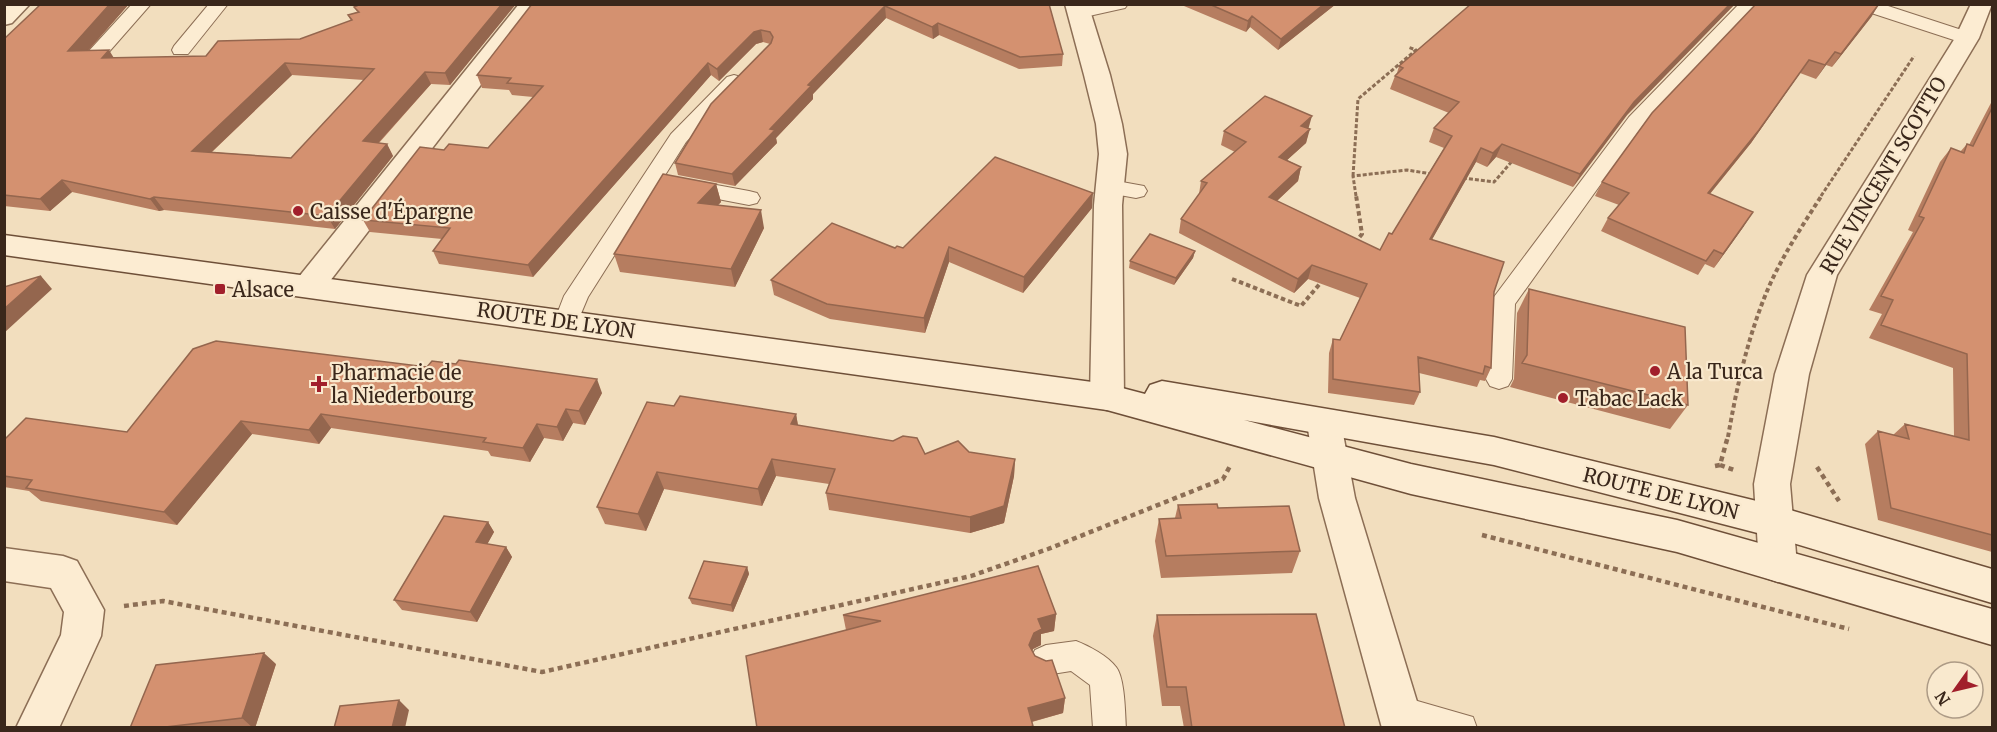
<svg xmlns="http://www.w3.org/2000/svg" width="1997" height="732" viewBox="0 0 1997 732" font-family="Merriweather,serif">
<style>
.lines{fill:none;stroke-linecap:round;stroke-linejoin:round}
.service-casing{stroke:#8c6e55;stroke-width:2}
.minor-casing{stroke:#8c6e55;stroke-width:3}
.secondary-casing{stroke:#6e4f38;stroke-width:3}
.path-far2{stroke:#8c6e55;stroke-width:3;stroke-dasharray:4 2;stroke-linecap:butt}
.path-far1{stroke:#8c6e55;stroke-width:4;stroke-dasharray:4.5 3;stroke-linecap:butt}
.path{stroke:#8c6e55;stroke-width:4.5;stroke-dasharray:5 4;stroke-linecap:butt}
.service{fill:#fcecd2;fill-rule:evenodd}
.minor{fill:#fcecd2;fill-rule:evenodd}
.secondary{fill:#fcecd2;fill-rule:evenodd}
.wall{fill:#b67d60;fill-rule:evenodd}
.shaded-wall{fill:#94664e}
.building{fill:#d49170;stroke:#94664e;stroke-width:1.5;fill-rule:evenodd}
.poi-dot{fill:#a11f2b;stroke:#f9e9ce;stroke-width:2}
.labels{text-anchor:middle;dominant-baseline:central;stroke-width:4.5;stroke-linejoin:round;paint-order:stroke}
.street-label{font-size:20px;fill:#3a271b;stroke:#f9e9ce}
.poi-label{font-size:20px;fill:#3a271b;stroke:#f9e9ce;text-anchor:start}
</style>
<rect width="100%" height="100%" fill="#f2debe"/>
<g class="lines">
<!-- service casing -->
<g class="service-casing">
<path id="service" d="M132,4H151L101,61H87L84,57L87,53Z
M209,4H228L188,54H174L172,50L174,46Z
M1093,4H1128L1125,8L1080,18L1074,17L1071,13L1074,9Z
M1739,4H1759L1643,125L1515,304L1512,379L1508,386L1499,389L1490,386L1486,379L1491,303L1494,297L1629,117Z
M1853,4H1882L1974,34L1976,38L1974,42H1960L1856,8Z
M734,75L741,77L744,81L686,142L588,297L575,328L566,331L557,328L554,322L564,296L671,134L727,77Z
M684,179L749,191L757,193L760,198L757,203L749,205L676,191L673,186L676,181Z
M1111,180L1144,186L1147,191L1144,196L1136,198L1103,192L1100,187L1103,182Z
M1076,641C1089,646 1108,656 1116,667C1125,678 1125,713 1126,728H1093L1090,685L1071,671L1046,675L1035,670L1030,660L1035,650L1046,645Z
M1400,696L1473,717L1477,728H1400L1388,723L1384,712L1388,701Z"/>
</g>
<!-- minor casing -->
<g class="minor-casing">
<path id="minor" d="M30,4L12,23L4,25L5,4Z
M519,4H543L320,294L309,297L298,294L294,286L298,278Z
M1065,4H1088L1110,75L1122,124L1127,154L1122,205L1124,397L1119,406L1107,410L1095,406L1090,397L1094,205L1099,154L1096,124L1084,75Z
M1971,4H1992L1979,38L1837,275L1809,374L1790,484L1797,565L1792,577L1778,582L1764,577L1759,565L1754,484L1775,374L1807,275L1955,38Z
M1324,410L1336,414L1341,423L1355,498L1425,728H1382L1319,498L1307,423L1312,414Z
M4,548L63,556L77,561L104,610L101,636L59,728H16L61,635L64,612L51,588L4,581Z"/>
</g>
<!-- secondary casing -->
<g class="secondary-casing">
<path id="secondary" d="M4,235L1107,384L1145,394L1150,385L1162,381L1494,437L1773,505L1992,569V603L1773,537L1494,465L1244,420L1411,464L1677,520L1992,609V645L1677,552L1411,494L1107,410L4,255Z"/>
</g>
<!-- path-far2 -->
<path class="path-far2" d="M1353,176L1358,99L1416,50L1408,47
M1463,178L1494,182L1514,159
M1356,196L1353,176L1407,170L1432,174
M1821,196L1914,56"/>
<!-- path-far1 -->
<path class="path-far1" d="M1355,243L1362,234L1356,195
M1232,279L1301,306L1323,280
M1728,437C1737,385 1749,331 1771,282C1785,252 1804,223 1822,195"/>
<!-- path -->
<path class="path" d="M1720,465L1734,470
M1715,466L1720,465L1728,436
M1817,467L1839,501
M1482,535L1849,629
M124,606L163,601L542,672L971,576L1048,549L1223,479L1230,466"/>
<!-- service -->
<use href="#service" class="service"/>
<!-- minor -->
<use href="#minor" class="minor"/>
<!-- secondary -->
<use href="#secondary" class="secondary"/>
</g>
<!-- wall -->
<path class="wall" d="M129,4L88,51L114,58L206,56L300,39L351,21L348,15L357,12L354,7L360,4H516L450,85L431,84L379,143L387,144L393,156L335,229L164,210L159,211L72,192L50,211L4,206V39ZM292,75L364,80L291,158L212,152Z
M1049,4L1063,54L1062,66L1019,69L939,35L933,39L886,18L813,94V99L776,138L777,143L735,186L678,175L675,163L770,44L763,42L756,44L719,81L711,75L533,277L439,264L433,251L442,239L370,232L363,220L444,150L488,148L533,97L512,95L509,90L482,88L477,75L857,5Z
M1185,4H1336L1278,50L1250,27L1246,32L1184,6Z
M1471,4H1735L1627,115L1573,187L1496,157L1487,167L1476,162L1432,239L1494,292L1491,368L1485,381L1480,380L1477,387L1419,373L1420,392L1414,405L1328,393L1329,353L1333,339L1340,340L1360,298L1308,279L1294,293L1179,233L1181,219L1199,194L1201,181L1235,152L1221,145L1224,131L1309,129L1306,143L1287,160L1301,167L1298,181L1277,201L1380,250L1392,234L1444,148L1429,142L1434,128L1449,113L1390,89L1395,76L1397,73L1399,66Z
M1872,16L1832,67L1826,65L1816,79L1800,73L1751,143L1710,194L1744,226L1714,268L1705,264L1698,275L1601,231L1608,218L1619,205L1595,196L1602,182Z
M1992,101V552L1878,520L1865,444L1878,431L1893,435L1905,424L1954,436L1953,368L1869,338L1882,314L1869,310L1913,232L1908,230L1940,162L1951,148L1960,152L1967,144L1969,145Z
M716,184L721,202L718,205L764,228L735,287L620,272L614,254Z
M1092,208L1023,293L949,262L925,333L830,319L774,295L771,280L903,248Z
M1195,251L1193,258L1174,285L1129,268L1130,261Z
M1529,289L1688,405L1670,429L1510,387L1514,379L1517,313Z
M193,349L602,393L585,425L573,423L563,441L544,438L530,462L491,456L488,451L331,428L319,444L252,434L177,525L41,501L29,491L4,487V440L127,432Z
M674,406L796,414L798,425L925,454L969,452L1015,459L1014,476L1004,523L970,533L829,510L826,493L829,484L776,476L762,506L664,489L646,531L605,524L597,507Z
M1178,505L1218,508L1300,551L1292,573L1161,578L1155,541L1159,519L1175,518Z
M488,522L494,532L487,544L506,547L512,557L477,622L402,610L394,600Z
M747,567L749,574L733,612L692,604L689,598Z
M1056,614L1054,631L1041,634V645L1033,649L1032,651L1065,698L1063,713L1032,722L1033,728H757L846,630L843,615Z
M1157,615L1345,728H1184L1180,706H1162L1153,636Z
M276,664L255,728H130Z"/>
<!-- shaded-wall -->
<path class="shaded-wall" d="M110,4H129L77,63L68,51Z
M502,4H516L450,85L445,73Z
M1324,4H1336L1278,50L1281,39Z
M1730,4H1735L1627,115L1573,187L1580,174L1634,102Z
M1879,4L1872,16L1832,67L1841,54Z
M885,6L886,18L813,94V99L776,138L777,143L735,186L732,174L808,85Z
M1252,16L1250,27L1246,32L1248,21Z
M938,23L939,35L933,39L932,27Z
M761,30L763,42L756,44L719,81L717,69L754,32Z
M109,50L117,63L102,58Z
M1835,52L1826,65L1816,79L1825,65Z
M1809,60L1751,143L1699,207L1708,193Z
M285,63L292,75L200,163L192,151Z
M708,63L711,75L533,277L528,265Z
M425,72L431,84L369,153L363,141Z
M1312,116L1308,130L1301,126Z
M1310,129L1306,143L1276,170L1279,157Z
M387,144L393,156L335,229L327,216Z
M1502,144L1496,157L1487,167L1493,153Z
M1481,148L1476,162L1425,252L1430,239Z
M1301,167L1298,181L1266,211L1269,197Z
M62,180L72,192L50,211L40,199Z
M716,184L721,202L703,220L698,203Z
M1093,193L1092,208L1023,293L1024,277Z
M154,197L164,210L159,211L150,199Z
M761,210L764,228L735,287L731,269Z
M1753,212L1744,226L1714,268L1723,254Z
M949,247V262L925,333L924,318Z
M1195,251L1193,258L1174,285L1176,278Z
M1312,265L1308,279L1294,293L1298,279Z
M41,276L52,289L4,333V309Z
M597,379L602,393L585,425L579,411Z
M566,409L573,423L563,441L557,427Z
M321,414L331,428L319,444L309,430Z
M796,414L799,432L791,424Z
M241,421L252,434L177,525L164,512Z
M537,424L544,438L530,462L523,448Z
M772,459L776,476L762,506L758,489Z
M1015,459L1014,476L1004,523L970,533V517Z
M657,472L664,489L646,531L638,514Z
M488,522L494,532L483,552L476,542Z
M506,547L512,557L477,622L470,612Z
M747,567L749,574L733,612L731,605Z
M1056,614L1054,631L1041,634V645L1033,649L1028,661L1029,645L1038,619Z
M264,653L276,664L255,728H253L242,718Z
M1065,698L1063,713L1027,723L1028,708Z
M399,700L409,710L405,728H392Z"/>
<!-- building -->
<path class="building" d="M41,4H110L68,51L109,50L102,58L206,56L218,41L300,39L352,20L348,15L359,12L354,7L361,4H502L445,73L425,72L363,141L387,144L327,216L154,197L150,199L62,180L40,199L4,195V39ZM285,63L374,69L291,158L192,151Z
M532,4H854L857,5L859,4H1049L1063,54L1020,57L938,23L932,27L885,6L808,85L811,86L770,129L775,130L732,174L675,163L711,104L771,43L773,37L770,32L761,30L754,32L717,69L708,63L528,265L433,251L450,228L363,220L420,147L444,150L449,144L488,148L543,86L507,83L511,78L477,75Z
M1209,4H1324L1281,39L1252,16L1248,21Z
M1471,4H1730L1634,102L1580,174L1502,144L1493,153L1481,148L1430,239L1504,262L1494,292L1491,368L1485,366L1483,374L1418,357L1420,392L1333,379V339L1340,340L1367,284L1312,265L1298,279L1181,219L1207,183L1201,181L1246,142L1224,131L1265,96L1312,116L1301,126L1310,129L1279,157L1301,167L1269,197L1380,250L1389,233L1392,234L1452,136L1434,128L1459,102L1395,76L1403,68L1399,66Z
M1756,4H1879L1841,54L1835,52L1825,65L1809,60L1759,130L1708,193L1753,212L1723,254L1714,250L1706,261L1608,218L1629,193L1602,182L1652,113Z
M1992,108V535L1891,508L1878,431L1909,439L1905,424L1969,440L1967,354L1881,325L1893,300L1881,296L1924,218L1919,216L1951,148L1964,153L1967,144L1973,146Z
M995,157L1093,193L1024,277L949,247L924,318L827,304L771,280L832,223L895,248L897,246L903,248Z
M663,174L716,184L698,203L761,210L731,269L614,254Z
M1150,234L1195,251L1176,278L1130,261Z
M41,276L4,309V287Z
M1529,289L1685,327L1688,405L1522,363L1527,355Z
M216,341L427,367L432,361L456,364L459,360L597,379L579,411L566,409L557,427L537,424L523,448L483,442L486,438L321,414L309,430L241,421L164,512L26,488L32,480L4,476V440L26,418L127,432L193,349Z
M680,396L796,414L791,424L893,441L903,436L917,438L925,454L958,441L969,452L1015,459L1004,506L970,517L826,493L835,469L772,459L758,489L657,472L638,514L597,507L647,402L674,406Z
M1217,504L1218,508L1289,506L1300,551L1166,556L1159,519L1181,518L1178,505Z
M444,516L488,522L476,542L506,547L470,612L394,600Z
M704,561L747,567L731,605L689,598Z
M1038,566L1056,614L1038,619L1042,629L1034,633L1029,645L1035,656L1046,661L1052,660L1065,698L1028,708L1033,726L1027,728H757L746,656L881,621L843,615Z
M1316,614L1345,728H1192L1186,687H1167L1157,615Z
M264,653L242,718L157,728H130L156,665Z
M399,700L392,728H334L340,706Z"/>
<!-- markers -->
<g class="poi-dot">
<circle cx="298" cy="211" r="6"/>
<rect x="214" y="283" width="12" height="12" rx="3"/>
<circle cx="1655" cy="371" r="6"/>
<path d="M316 375h6v6h6v6h-6v6h-6v-6h-6v-6h6z"/>
<circle cx="1563" cy="398" r="6"/>
</g>
<g class="labels">
<!-- street labels -->
<g class="street-label">
<text transform="translate(1883 175) rotate(-59)">RUE VINCENT SCOTTO</text>
<text transform="translate(556 320) rotate(8)">ROUTE DE LYON</text>
<text transform="translate(1661 493) rotate(14)">ROUTE DE LYON</text>
</g>
<!-- poi labels -->
<g class="poi-label">
<text x="310" y="211">Caisse d'Épargne</text>
<text x="232" y="289">Alsace</text>
<text x="1667" y="371">A la Turca</text>
<text x="331" y="372">Pharmacie de<tspan x="331" dy="23">la Niederbourg</tspan></text>
<text x="1575" y="398">Tabac Lack</text>
</g>
</g>
<!-- border -->
<rect width="1997" height="732" fill="none" stroke="#3a271b" stroke-width="12"/>
<!-- north arrow -->
<g transform="translate(1955 690) rotate(236)"><circle r="28" fill="#f9e9ce" stroke="#ad9b86" stroke-width="1.5"/>
<path d="M0-4.5L10 22L0 15L-10 22Z" fill="#a11f2b"/>
<text y="-9" font-size="16" font-weight="bold" text-anchor="middle" fill="#3a271b">N</text>
</g>
</svg>
